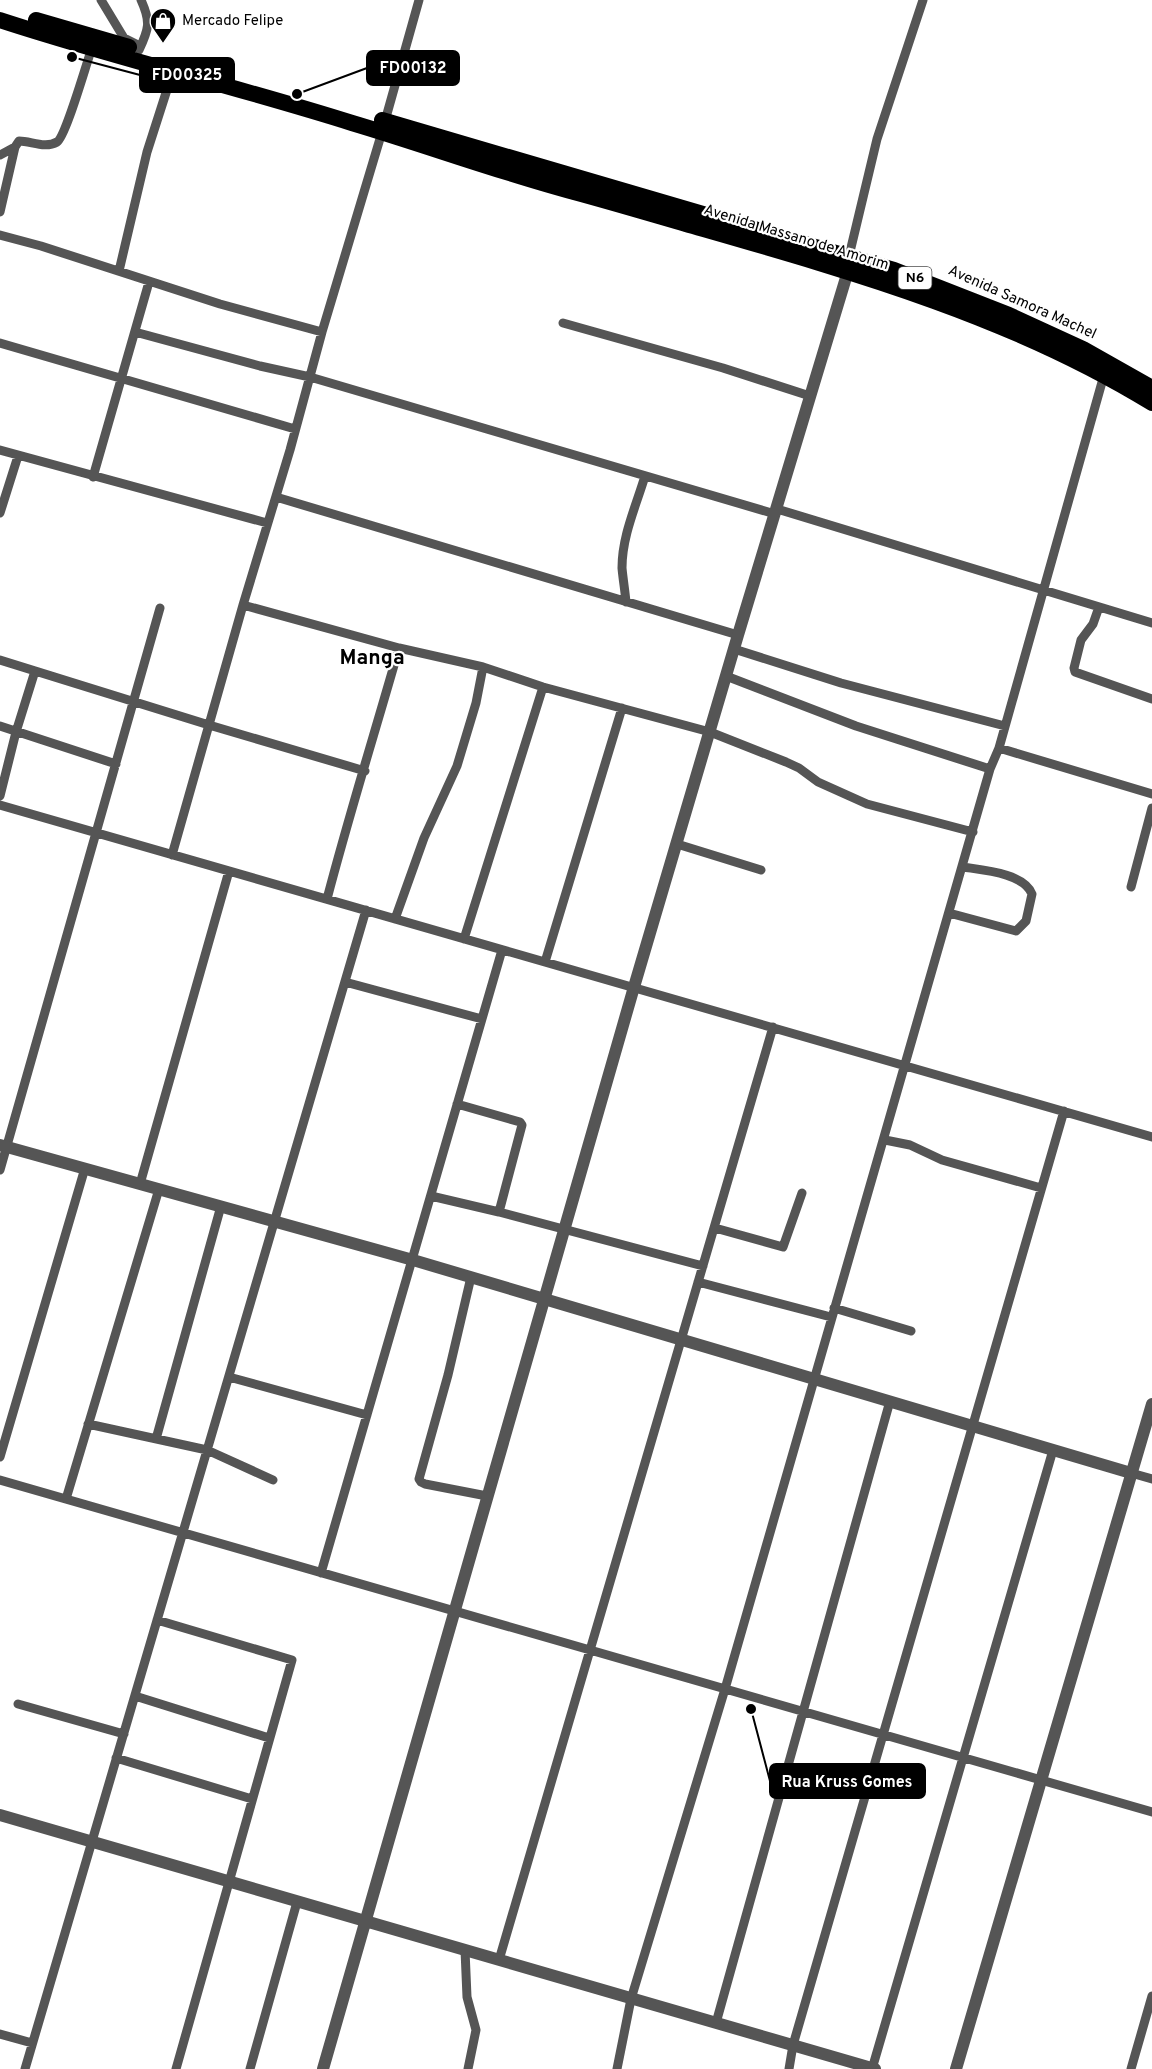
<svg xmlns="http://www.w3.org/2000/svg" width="1152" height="2069" viewBox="0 0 1152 2069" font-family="Overpass,sans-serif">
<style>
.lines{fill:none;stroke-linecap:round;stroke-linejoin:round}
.minor{stroke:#555;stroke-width:9}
.tertiary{stroke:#555;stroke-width:12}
.trunk{stroke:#000;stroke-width:16}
.labels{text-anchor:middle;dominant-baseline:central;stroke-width:4.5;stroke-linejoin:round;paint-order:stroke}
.shield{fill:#fff;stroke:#4c4c4c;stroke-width:1.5}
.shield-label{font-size:14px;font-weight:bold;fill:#000}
.poi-label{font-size:15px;fill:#000;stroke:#fff;text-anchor:start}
.street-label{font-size:15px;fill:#000;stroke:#fff}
.district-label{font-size:21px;font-weight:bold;fill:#000;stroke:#fff}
.leader{fill:none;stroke:#000;stroke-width:2}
.callout-dot{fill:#000;stroke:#fff;stroke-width:2}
.callout{fill:#000;stroke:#000;stroke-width:2}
.callout-label{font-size:16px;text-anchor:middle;font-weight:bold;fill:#fff}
</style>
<rect width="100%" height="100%" fill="#fff"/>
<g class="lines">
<!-- minor -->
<path class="minor" d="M101,0L124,38L140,46
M139,50C149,29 151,22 141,0
M385,121L419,0
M0,155L15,147
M0,212L15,147L19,141C31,141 45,149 57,142C66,136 86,64 92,48
M0,235L41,246L220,304L322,332
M849,256L877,139L923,0
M119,271L147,152L173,71
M563,323L723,368L810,396
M135,332L260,366L310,377L775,514
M0,343L295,429
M0,450L267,523
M93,477L149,282
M276,497L738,635
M777,509L1152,623
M0,513L18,456
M626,602C625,591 623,579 622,568C622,536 636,506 645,476
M243,605L399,648L483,667L543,687L710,732L786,762L799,768L818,782L867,804L973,832
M1099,607L1093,624L1081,640L1074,668L1075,672L1152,699
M734,649L841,683L1005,726
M0,660L209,725L365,771
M726,676L856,726L990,769
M0,726L116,764
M999,748L1152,794
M0,796L16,732L35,671
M0,805L1152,1137
M677,844L761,870
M172,855L243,605L290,450L322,332L382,132
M1131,887L1152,808
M327,899C349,815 375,732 399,648
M949,913L1016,931L1026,921L1032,894C1024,873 982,870 963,867
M395,919L424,838L457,766L476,703L483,667
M464,939L543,687
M545,962L622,708
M345,982L482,1019
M457,1104L520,1122L522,1125L499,1212
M885,1140L910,1145L942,1160L1041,1188
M0,1170L160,608
M140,1184L229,871
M431,1196L499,1212L703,1266
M715,1228L783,1247L802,1193
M471,1277L448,1375L419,1479L421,1482L425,1484L487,1496
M698,1282L831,1317
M834,1308L911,1331
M229,1377L367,1415
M88,1424L207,1450L273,1480
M156,1439L221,1206
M0,1457L85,1168
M1131,1473L1152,1479
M0,1480L1152,1812
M66,1499L159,1189
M321,1573L502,950
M157,1620L292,1660L176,2069
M135,1696L269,1738
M18,1704L124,1734
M116,1758L252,1799
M465,1950L467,1997L476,2030L468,2069
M499,1960L773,1027
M716,2023L890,1401
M0,2034L32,2043
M25,2069L366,910
M250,2069L297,1902
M617,2069L631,1999L725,1689L990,769L999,748L1104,375
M789,2069L793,2045L1064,1111
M872,2069L1053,1450
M1131,2069L1152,1996"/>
<!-- tertiary -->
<path class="tertiary" d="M0,1145L413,1260L1131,1473
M0,1815L875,2069
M323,2069L634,987L738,635L848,271
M956,2069L1152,1404"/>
<!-- trunk -->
<path class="trunk" d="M0,20C116,58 235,86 352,123C426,145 499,172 574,192C611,202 648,213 686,224C846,270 1009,315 1152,403
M36,20L129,47
M382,120L894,270L1009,315L1083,349L1152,388"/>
</g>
<!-- icons -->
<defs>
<g id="shop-pin" transform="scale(1.35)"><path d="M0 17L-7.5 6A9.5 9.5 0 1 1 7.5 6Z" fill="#000" stroke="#fff"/><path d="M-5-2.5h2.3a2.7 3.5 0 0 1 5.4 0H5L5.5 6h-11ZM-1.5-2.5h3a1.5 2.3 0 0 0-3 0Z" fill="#fff"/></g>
</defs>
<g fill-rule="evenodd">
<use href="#shop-pin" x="163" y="21"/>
</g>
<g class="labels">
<!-- shield labels -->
<rect class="shield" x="898.5" y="267" width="33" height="22" rx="4.5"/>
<g class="shield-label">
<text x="915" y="278">N6</text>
</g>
<!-- poi labels -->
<g class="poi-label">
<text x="182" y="21">Mercado Felipe</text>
</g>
<!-- street labels -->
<g class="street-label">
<text transform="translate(796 238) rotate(17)">Avenida Massano de Amorim</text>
<text transform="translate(1022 303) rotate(24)">Avenida Samora Machel</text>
</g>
<!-- district labels -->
<g class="district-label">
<text x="372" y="658">Manga</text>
</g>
</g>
<!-- callouts -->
<path class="leader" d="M297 94L367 68M72 57L140 75M751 1709L770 1781"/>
<g class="callout-dot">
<circle cx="297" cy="94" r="6"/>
<circle cx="72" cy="57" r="6"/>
<circle cx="751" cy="1709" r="6"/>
</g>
<g class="callout">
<rect x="367" y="51" width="92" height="34" rx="6"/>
<rect x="140" y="58" width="94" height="34" rx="6"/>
<rect x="770" y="1764" width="155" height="34" rx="6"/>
</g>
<g class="callout-label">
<text x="413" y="73">FD00132</text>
<text x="187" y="80">FD00325</text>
<text x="847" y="1787">Rua Kruss Gomes</text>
</g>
</svg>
